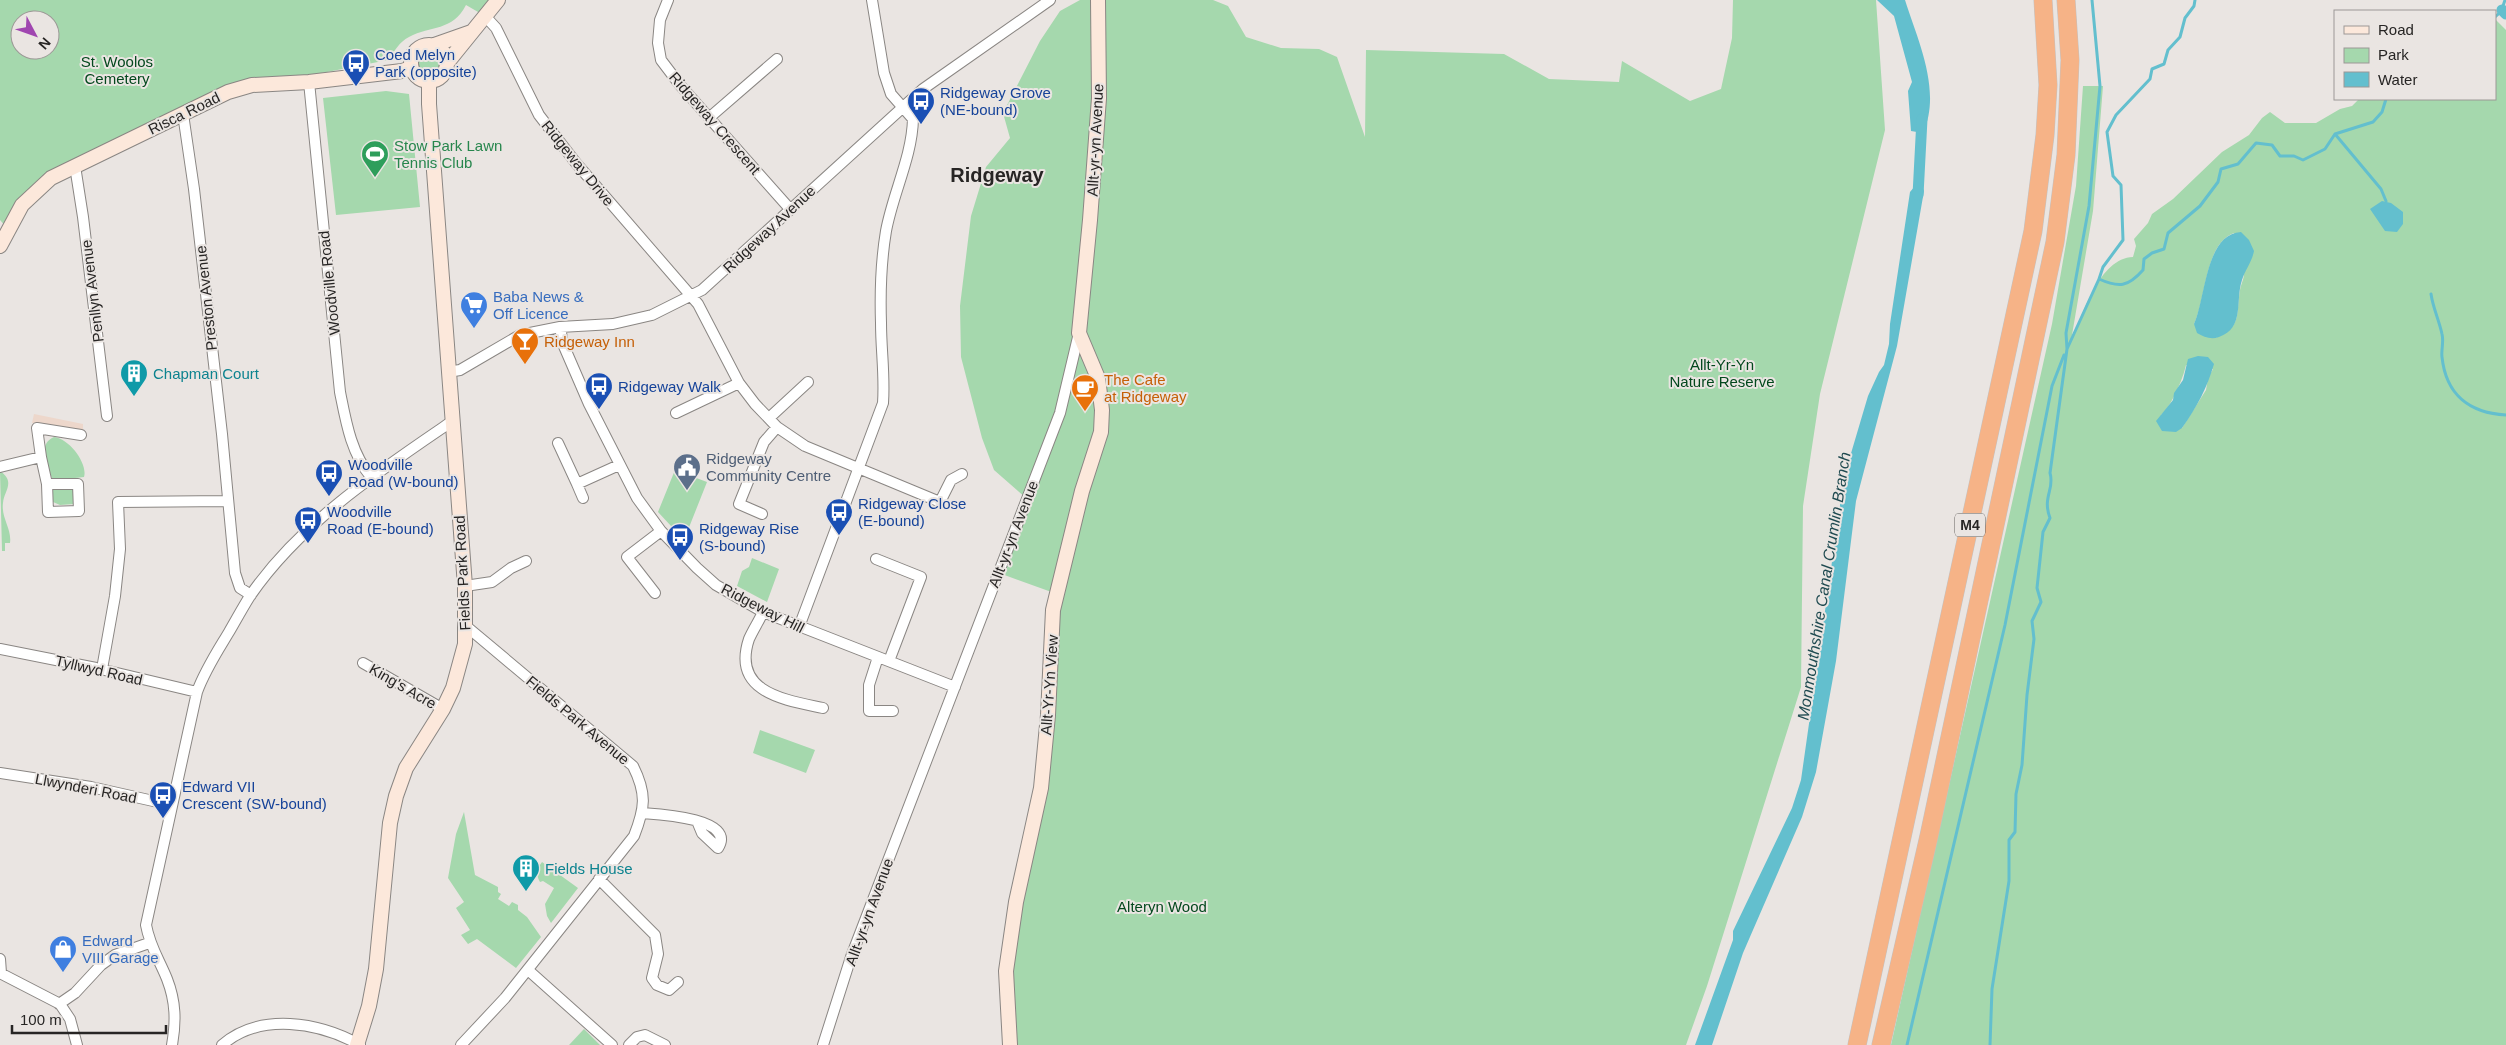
<svg xmlns="http://www.w3.org/2000/svg" width="2506" height="1045" viewBox="0 0 2506 1045" font-family="Helvetica,sans-serif">
<style>
.industrial{fill:#edd7cb}
.green{fill:#a5d8ad;fill-rule:evenodd}
.water{fill:#63bfce}
.lines{fill:none;stroke-linecap:round;stroke-linejoin:round}
.stream{stroke:#63bfce;stroke-width:3}
.canal{stroke:#63bfce;stroke-width:11}
.street-casing{stroke:#8a8683;stroke-width:12}
.secondary-casing{stroke:#8a8683;stroke-width:16}
.highway-casing{stroke:#c3c2c2;stroke-width:19}
.street{stroke:#fff;stroke-width:10}
.secondary{stroke:#fce8db;stroke-width:14}
.highway{stroke:#f6b387;stroke-width:18}
.labels{text-anchor:middle;dominant-baseline:central;stroke-width:4;stroke-linejoin:round;paint-order:stroke}
.shield{fill:#eae5e2;stroke:#625f5d;stroke-width:1}
.shield-label{font-size:14px;font-weight:bold;fill:#272524}
.transit-label{font-size:15px;fill:#164399;stroke:#eae5e2;text-anchor:start}
.park-label{font-size:15px;fill:#03481d;stroke:#eae5e2}
.street-label{font-size:15px;fill:#272524;stroke:#eae5e2}
.leisure-label{font-size:15px;fill:#27864d;stroke:#eae5e2;text-anchor:start}
.shop-label{font-size:15px;fill:#366cbe;stroke:#eae5e2;text-anchor:start}
.food-label{font-size:15px;fill:#c56008;stroke:#eae5e2;text-anchor:start}
.culture-label{font-size:15px;fill:#0d838f;stroke:#eae5e2;text-anchor:start}
.service-label{font-size:15px;fill:#4e5e75;stroke:#eae5e2;text-anchor:start}
.water-label{font-size:16px;font-style:italic;fill:#1f4a50;stroke:#eae5e2}
.district-label{font-size:20px;font-weight:bold;fill:#272524;stroke:#eae5e2}
</style>
<rect width="100%" height="100%" fill="#eae5e2"/>
<!-- industrial -->
<path class="industrial" d="M34,414L83,424V430L80,431L32,423Z"/>
<!-- green -->
<path class="green" d="M0,0H498L485,16L466,5C452,32 431,25 409,37C399,42 395,51 388,60L322,73L309,82L247,87L51,178L8,229L0,220ZM20,20H50V50H20Z
M1080,0H1213L1228,6L1246,37L1281,48L1319,49L1337,57L1365,137L1366,50L1504,54L1549,79L1619,82L1622,61L1690,101L1721,89L1732,38L1733,0H1876L1885,130L1820,394L1803,506L1801,687L1707,986L1686,1045H1010L1006,971L1029,853L1057,594L999,573L1027,499L994,470L982,438L961,357L960,306L971,216L986,167L1010,138L1003,113L1040,41L1060,11Z
M2495,19L2506,30V1045H1891L2052,324L2076,186L2083,86H2103L2093,211L2071,341C2083,315 2099,258 2133,257L2136,246L2134,239L2148,223L2152,214L2173,199L2222,152L2249,135L2262,118L2270,112L2285,123H2316L2340,109L2352,106L2359,99H2495ZM2234,233C2237,245 2244,259 2244,271C2245,277 2241,284 2240,290C2236,314 2242,328 2215,338L2194,324C2206,299 2205,243 2234,233ZM2186,365L2213,369L2208,378L2206,390L2182,428L2161,415C2171,407 2183,379 2186,365Z
M416 64a13 13 0 1 1 26 0a13 13 0 1 1-26 0Z
M386,91L409,94L420,207L336,215L323,98Z
M54,437C70,439 88,464 84,477L57,480L52,478C47,465 37,444 54,437Z
M675,470L707,482L684,540L658,512Z
M0,471C16,482 4,491 3,503C1,518 12,529 10,543H5V551H2Z
M73,487L74,504L60,505L53,502L52,488Z
M752,558L779,569L767,602L737,586L742,571L749,567Z
M760,730L815,750L806,773L753,753Z
M464,812L475,875L498,887V892L501,894L498,899L509,906L512,902L518,905V910L527,917L541,937L516,968L477,939L468,944L461,935L470,930L456,908L464,902L448,878L456,834Z
M542,862L578,888L551,923L547,916L545,904L554,888L543,881L540,882C535,873 537,869 542,862Z
M584,1029L600,1045H569Z"/>
<!-- water -->
<path class="water" d="M1877,0H1905C1918,41 1942,91 1923,133L1911,131L1908,91L1912,82L1894,16Z
M1920,180L1924,191L1897,346L1856,501L1836,661L1816,772L1802,817L1743,953L1712,1045H1695L1733,940V931L1792,808L1801,780L1844,477L1868,396L1879,372L1884,365L1889,344L1890,324L1910,192Z
M2382,201L2391,203L2403,212V224L2397,232L2385,231L2370,209Z
M2241,232L2249,240L2254,251C2252,262 2245,270 2242,280C2235,301 2245,328 2219,337C2211,340 2204,337 2197,333L2194,324C2206,298 2205,234 2241,232Z
M2198,356L2208,357L2214,364C2207,388 2197,407 2182,428L2176,432L2162,431L2156,421L2173,400L2174,393L2183,380L2188,359Z"/>
<g class="lines">
<!-- stream -->
<path class="stream" d="M2502,9L2505,0
M2495,17L2506,7
M2335,134L2381,189L2386,201
M2099,279L2103,267L2123,240L2121,185L2113,176L2107,132L2116,115L2150,79L2152,69L2164,64L2168,50L2180,37L2185,18L2194,6L2195,0
M2431,294C2433,308 2439,320 2442,334C2444,342 2441,350 2442,357C2446,395 2470,413 2506,415
M2067,349L2066,333L2089,206L2100,86L2092,0
M1907,1045L2005,625L2052,386L2064,355
M1990,1045L1992,989L2009,881V840L2015,832L2016,794L2022,765L2027,695L2034,639L2032,621L2041,602L2037,588L2043,532L2050,518C2042,497 2055,489 2050,473L2067,349L2099,279C2119,288 2128,287 2143,270L2144,259L2152,253L2164,249L2168,233L2200,206L2218,182L2221,169L2238,164L2256,143L2272,145L2280,156H2294L2303,160L2325,149L2335,134L2373,122L2382,112L2386,99"/>
<!-- canal -->
<path class="canal" d="M2502,10L2506,14
M1918,195L1922,119"/>
<!-- street casing -->
<g class="street-casing">
<path id="street" d="M668,0L660,20L658,43L661,60L680,85L790,209
M485,16L496,28L539,115L576,163L698,304L739,383L755,404L777,427L805,446L940,502L951,480L962,474
M309,82L340,392C346,422 351,453 371,477
M183,114L194,189L222,434L235,573L240,588L251,595
M710,117L777,59
M75,166L83,217L107,416
M560,327L563,344L589,404L637,498L661,531L697,568L716,585L763,612L955,687
M448,372L460,370L520,335L560,327L613,324L652,315L702,290L923,89L1050,0
M676,413L739,383
M769,418L808,382
M558,443L577,484
M41,457L37,428L81,435
M0,467L41,457L47,484L48,512L79,511L78,484H47
M583,498L577,484L619,465
M762,514L739,504L764,442L777,427
M876,559L921,577L889,661
M465,586L492,582L511,568L526,561
M655,593L627,557L661,531
M763,612C759,621 753,630 749,639C731,693 786,700 823,708
M799,627L883,403C885,376 881,350 881,323C880,292 881,261 886,231C893,193 912,157 913,119L891,94L884,73L872,0
M0,649L96,668L197,692
M878,657L869,685V711H893
M363,663L443,709
M102,669L115,596L120,549L118,502L228,501
M0,773L91,787L171,805
M643,813C657,814 737,818 718,848L702,833L697,821
M599,879L655,935L658,954L652,978L657,985L669,990L678,982
M0,959L1,973
M528,970L612,1045
M0,973L60,1004L70,1019L77,1045
M59,1004L75,993L101,965L115,955L149,943
M172,1045C176,1022 176,1002 167,979C159,959 150,947 146,925L197,692C205,670 217,652 229,632C236,620 243,607 250,596C300,523 379,471 451,422
M222,1045C260,1012 319,1022 360,1045
M461,1045L505,998L634,836C645,808 647,794 633,766L466,626
M629,1045L637,1037L645,1035L665,1045
M823,1045L851,957L1060,413L1079,333"/>
</g>
<!-- secondary casing -->
<g class="secondary-casing">
<path id="secondary" d="M411 63a18 18 0 1 1 36 0a18 18 0 1 1-36 0Z
M434,45L471,32
M447,63L498,0
M0,246L22,205L51,178L228,92L252,85L309,82L402,71L411,68
M357,1045L369,1006L376,969L390,823L396,796L406,768L443,709L453,688L465,644V586L429,104V81
M1010,1045L1006,971L1016,902L1041,788L1048,715L1053,610L1082,491L1101,432L1102,410L1098,378L1079,333L1090,220L1099,98L1098,0"/>
</g>
<!-- highway casing -->
<g class="highway-casing">
<path id="highway" d="M1857,1045L2033,231L2045,135L2048,85L2043,0
M1881,1045L1929,836L2055,242L2066,155L2070,60L2066,0"/>
</g>
<!-- street -->
<use href="#street" class="street"/>
<!-- secondary -->
<use href="#secondary" class="secondary"/>
<!-- highway -->
<use href="#highway" class="highway"/>
</g>
<!-- icons -->
<defs>
<g id="bus-pin" transform="scale(1.4375)"><path d="M0 17L-7.5 6A9.5 9.5 0 1 1 7.5 6Z" fill="#1a4fb4" stroke="#eae5e2"/><path d="M-5-6H5V4H4V6H2V4H-2V6H-4V4H-5ZM-3.5-4V0h7V-4ZM-3.5 1.2v1.5H-2V1.2ZM2 1.2v1.5H3.5V1.2Z" fill="#fff"/></g>
<g id="stadium-pin" transform="scale(1.4375)"><path d="M0 17L-7.5 6A9.5 9.5 0 1 1 7.5 6Z" fill="#2e9e5b" stroke="#eae5e2"/><path d="M0-5a6.5 5 0 1 0 0 10a6.5 5 0 1 0 0-10ZM-3.5-1.8h7v3.6h-7Z" fill="#fff"/></g>
<g id="supermarket-pin" transform="scale(1.4375)"><path d="M0 17L-7.5 6A9.5 9.5 0 1 1 7.5 6Z" fill="#3f7fe0" stroke="#eae5e2"/><path d="M-6-5.5h2.5l.6 2H6L4.5 2H-2.5L-4.4-4H-6ZM-1.5 3.2a1.3 1.3 0 1 0 .1 0ZM3 3.2a1.3 1.3 0 1 0 .1 0Z" fill="#fff"/></g>
<g id="bar-pin" transform="scale(1.4375)"><path d="M0 17L-7.5 6A9.5 9.5 0 1 1 7.5 6Z" fill="#e8710a" stroke="#eae5e2"/><path d="M-6-5H6L.8 .8V4.5H3.5V6h-7V4.5H-.8V.8Z" fill="#fff"/></g>
<g id="building-pin" transform="scale(1.4375)"><path d="M0 17L-7.5 6A9.5 9.5 0 1 1 7.5 6Z" fill="#0f9aa8" stroke="#eae5e2"/><path d="M-4-6H4V6H1V3H-1V6H-4ZM-2.5-4.3h1.7v1.8h-1.7ZM.8-4.3h1.7v1.8H.8ZM-2.5-1h1.7V.8h-1.7ZM.8-1h1.7V.8H.8Z" fill="#fff"/></g>
<g id="cafe-pin" transform="scale(1.4375)"><path d="M0 17L-7.5 6A9.5 9.5 0 1 1 7.5 6Z" fill="#e8710a" stroke="#eae5e2"/><path d="M-5.5-4.5H6V0H3Q3 3.5 0 3.5H-2.5Q-5.5 3.5-5.5 0ZM3-3.2v2h1.7v-2ZM-6 4.5H4V6H-6Z" fill="#fff"/></g>
<g id="civic-pin" transform="scale(1.4375)"><path d="M0 17L-7.5 6A9.5 9.5 0 1 1 7.5 6Z" fill="#5c6f8a" stroke="#eae5e2"/><path d="M-.6-6.5H3V-4.5H.6V-3L4-1V1h2V6H-6V1h2V-1L-.6-3ZM-1.2 2.5V6h2.4V2.5Z" fill="#fff"/></g>
<g id="shop-pin" transform="scale(1.4375)"><path d="M0 17L-7.5 6A9.5 9.5 0 1 1 7.5 6Z" fill="#3f7fe0" stroke="#eae5e2"/><path d="M-5-2.5h2.3a2.7 3.5 0 0 1 5.4 0H5L5.5 6h-11ZM-1.5-2.5h3a1.5 2.3 0 0 0-3 0Z" fill="#fff"/></g>
</defs>
<g fill-rule="evenodd">
<use href="#bus-pin" x="356" y="63"/>
<use href="#bus-pin" x="921" y="101"/>
<use href="#stadium-pin" x="375" y="154"/>
<use href="#supermarket-pin" x="474" y="305"/>
<use href="#bar-pin" x="525" y="341"/>
<use href="#building-pin" x="134" y="373"/>
<use href="#bus-pin" x="599" y="386"/>
<use href="#cafe-pin" x="1085" y="388"/>
<use href="#civic-pin" x="687" y="467"/>
<use href="#bus-pin" x="329" y="473"/>
<use href="#bus-pin" x="839" y="512"/>
<use href="#bus-pin" x="308" y="520"/>
<use href="#bus-pin" x="680" y="537"/>
<use href="#bus-pin" x="163" y="795"/>
<use href="#building-pin" x="526" y="868"/>
<use href="#shop-pin" x="63" y="949"/>
</g>
<g class="labels">
<!-- shield labels -->
<rect class="shield" x="1955" y="513.5" width="30" height="23" rx="4"/>
<g class="shield-label">
<text x="1970" y="525">M4</text>
</g>
<!-- transit labels -->
<g class="transit-label">
<text x="375" y="54">Coed Melyn<tspan x="375" dy="17">Park (opposite)</tspan></text>
<text x="940" y="92">Ridgeway Grove<tspan x="940" dy="17">(NE-bound)</tspan></text>
<text x="618" y="386">Ridgeway Walk</text>
<text x="348" y="464">Woodville<tspan x="348" dy="17">Road (W-bound)</tspan></text>
<text x="858" y="503">Ridgeway Close<tspan x="858" dy="17">(E-bound)</tspan></text>
<text x="327" y="511">Woodville<tspan x="327" dy="17">Road (E-bound)</tspan></text>
<text x="699" y="528">Ridgeway Rise<tspan x="699" dy="17">(S-bound)</tspan></text>
<text x="182" y="786">Edward VII<tspan x="182" dy="17">Crescent (SW-bound)</tspan></text>
</g>
<!-- park labels -->
<g class="park-label">
<text x="117" y="61">St. Woolos<tspan x="117" dy="17">Cemetery</tspan></text>
<text x="1722" y="364">Allt-Yr-Yn<tspan x="1722" dy="17">Nature Reserve</tspan></text>
<text x="1162" y="906">Alteryn Wood</text>
</g>
<!-- street labels -->
<g class="street-label">
<text transform="translate(184 113) rotate(-26)">Risca Road</text>
<text transform="translate(715 123) rotate(49)">Ridgeway Crescent</text>
<text transform="translate(1095 140) rotate(-87)">Allt-yr-yn Avenue</text>
<text transform="translate(578 163) rotate(51)">Ridgeway Drive</text>
<text transform="translate(769 229) rotate(-43)">Ridgeway Avenue</text>
<text transform="translate(329 283) rotate(-96)">Woodville Road</text>
<text transform="translate(92 291) rotate(-97)">Penllyn Avenue</text>
<text transform="translate(206 298) rotate(-96)">Preston Avenue</text>
<text transform="translate(1013 534) rotate(-69)">Allt-yr-yn Avenue</text>
<text transform="translate(462 573) rotate(-93)">Fields Park Road</text>
<text transform="translate(763 608) rotate(27)">Ridgeway Hill</text>
<text transform="translate(99 670) rotate(13)">Tyllwyd Road</text>
<text transform="translate(1049 685) rotate(-86)">Allt-Yr-Yn View</text>
<text transform="translate(403 686) rotate(30)">King's Acre</text>
<text transform="translate(578 720) rotate(40)">Fields Park Avenue</text>
<text transform="translate(86 788) rotate(11)">Llwynderi Road</text>
<text transform="translate(869 912) rotate(-70)">Allt-yr-yn Avenue</text>
</g>
<!-- leisure labels -->
<g class="leisure-label">
<text x="394" y="145">Stow Park Lawn<tspan x="394" dy="17">Tennis Club</tspan></text>
</g>
<!-- shop labels -->
<g class="shop-label">
<text x="493" y="296">Baba News &amp;<tspan x="493" dy="17">Off Licence</tspan></text>
<text x="82" y="940">Edward<tspan x="82" dy="17">VIII Garage</tspan></text>
</g>
<!-- food labels -->
<g class="food-label">
<text x="544" y="341">Ridgeway Inn</text>
<text x="1104" y="379">The Cafe<tspan x="1104" dy="17">at Ridgeway</tspan></text>
</g>
<!-- culture labels -->
<g class="culture-label">
<text x="153" y="373">Chapman Court</text>
<text x="545" y="868">Fields House</text>
</g>
<!-- service labels -->
<g class="service-label">
<text x="706" y="458">Ridgeway<tspan x="706" dy="17">Community Centre</tspan></text>
</g>
<!-- water labels -->
<g class="water-label">
<text transform="translate(1824 586) rotate(-81)">Monmouthshire Canal Crumlin Branch</text>
</g>
<!-- district labels -->
<g class="district-label">
<text x="997" y="175">Ridgeway</text>
</g>
</g>
<!-- legend -->
<rect x="2334" y="10" width="162" height="90" fill="#eae5e2" stroke="#9c9896"/>
<rect x="2344" y="26" width="25" height="8" fill="#fce8db" stroke="#9c9896"/>
<text x="2378" y="35" font-size="15" fill="#272524">Road</text>
<rect x="2344" y="48" width="25" height="15" fill="#a5d8ad" stroke="#9c9896"/>
<text x="2378" y="60" font-size="15" fill="#272524">Park</text>
<rect x="2344" y="72" width="25" height="15" fill="#63bfce" stroke="#9c9896"/>
<text x="2378" y="85" font-size="15" fill="#272524">Water</text>
<!-- north arrow -->
<g transform="translate(35 35) rotate(131)"><circle r="24" fill="#eae5e2" stroke="#9c9896"/>
<path d="M0-4L9 19L0 12L-9 19Z" fill="#a046b0"/>
<text y="-8" font-size="14" font-weight="bold" text-anchor="middle" fill="#272524">N</text>
</g>
<!-- scale -->
<path d="M12 1025v8h154v-8" fill="none" stroke="#272524" stroke-width="2.5"/>
<text x="20" y="1025" font-size="15" fill="#272524" stroke="#eae5e2" stroke-width="4" paint-order="stroke">100 m</text>
</svg>
